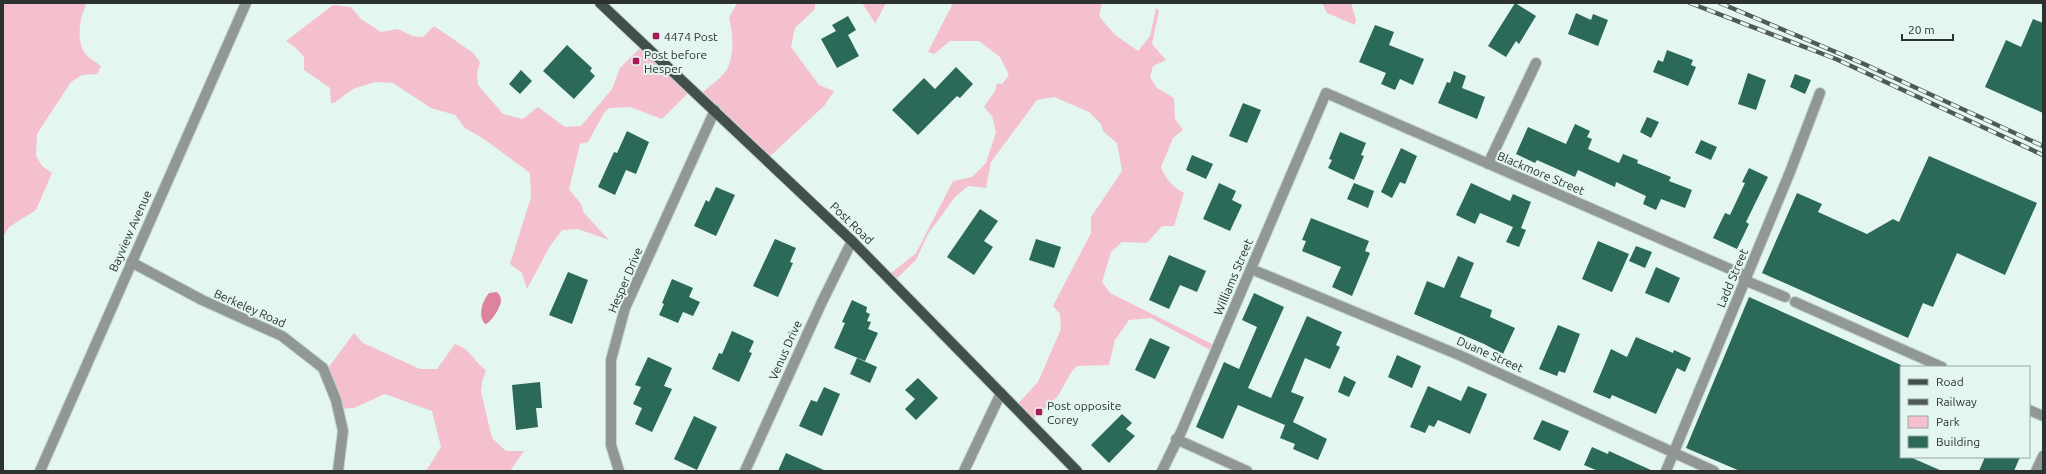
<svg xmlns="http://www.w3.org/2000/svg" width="2046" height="474" viewBox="0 0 2046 474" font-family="Ubuntu,sans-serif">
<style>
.green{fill:#f5c0cd}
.water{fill:#de839c}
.building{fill:#2b6959}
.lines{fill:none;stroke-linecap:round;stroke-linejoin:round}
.minor-casing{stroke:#c2d3cd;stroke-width:12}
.major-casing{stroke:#c2d3cd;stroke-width:12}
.minor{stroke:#909795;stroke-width:10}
.major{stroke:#424f4b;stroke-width:10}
.rail-casing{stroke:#505957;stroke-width:4.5}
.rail{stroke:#e3f6f0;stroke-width:3;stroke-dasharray:9;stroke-linecap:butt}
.poi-dot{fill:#a81955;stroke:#e3f6f0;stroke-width:1.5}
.labels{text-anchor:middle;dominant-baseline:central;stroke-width:4;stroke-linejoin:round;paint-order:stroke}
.poi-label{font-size:12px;fill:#2b3230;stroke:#e3f6f0;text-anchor:start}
.street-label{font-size:12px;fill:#2b3230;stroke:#e3f6f0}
</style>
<rect width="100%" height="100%" fill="#e3f6f0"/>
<!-- green -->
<path class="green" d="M3,3H87C80,16 76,38 84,52C87,57 96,62 101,66L97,74L82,75L71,82L37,134L36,156L42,166L52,173L36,210L9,227L3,237Z
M737,3H815V9L795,28L791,47L819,85L834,91L825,105L766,160L700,95C708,87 720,79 726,71C735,56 733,33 729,18Z
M862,3H886L875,24V23Z
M953,3H1102L1099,16L1114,34L1138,51L1150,36L1156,8L1159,11L1152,44L1166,60L1153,66L1150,77L1157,88L1174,98L1175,119L1183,130L1173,138L1161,167C1166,180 1172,186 1184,193L1174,226H1162L1147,243L1122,242L1111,252L1102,282L1110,293L1216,346L1212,351L1151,318L1129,320L1115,340L1109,365L1077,366L1072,371L1058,396L1029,423L1014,408L1038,382L1061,329L1060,314L1053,306L1091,233V217L1122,171L1117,143L1103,131L1101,124L1089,112L1054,97L1037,100L991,162L986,188L968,186L955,197L928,234L916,260L893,282L890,274L916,253L953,181L972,177L986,163L996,132L992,116L984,107L995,91L997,83L1002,84L1009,75L1000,57L979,41H950L934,54L928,52Z
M1322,3H1351L1356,20L1355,25L1327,13Z
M333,5L351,7L361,19L381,32L398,29L412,36L423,37L434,26L472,52L480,62L477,73L478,85L503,114L523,119L538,107L565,127L581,126L612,89L620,68L643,45L689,92L662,119L630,107L609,108L604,113L588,142L580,144L569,189L581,204L584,213L609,240L578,229L562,230L550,246L527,289L522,273L510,264L531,197L530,173L484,139L465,128L455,115L431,108L393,83L375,82L353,89L334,103H331L330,88L304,70V57L296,48L286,41Z
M354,333L363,343L420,369H437L455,344C472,350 472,360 486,370L482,382L481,392L492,438L506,451H524L510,471H426L441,447L432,411L385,394L354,408L336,409L325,372Z"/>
<!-- water -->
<path class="water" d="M497,292C499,294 501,297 501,300C501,307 491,323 485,324C477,315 483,300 489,293Z"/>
<!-- building -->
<path class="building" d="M1515,3L1536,16L1519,44L1516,41L1506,57L1488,46Z
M1576,13L1591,20L1593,14L1608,20L1598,46L1568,34Z
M848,16L856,30L848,35L859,56L837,68L821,39L836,31L832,25Z
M2033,19L2043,23V113L1985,87L2006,40L2021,47Z
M1375,25L1394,32L1389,45L1424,59L1413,85L1400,79L1395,90L1381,84L1386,73L1359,62Z
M567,45L592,68L590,71L595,76L574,99L543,71Z
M1667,50L1693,60L1691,65L1696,67L1688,86L1653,72L1658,60L1663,62Z
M956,67L973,84L960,98L957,96L918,135L892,110L924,78L935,89Z
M521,70L532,81L520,94L509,84Z
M1454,71L1466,76L1462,88L1485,97L1477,119L1438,103L1447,82L1450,83Z
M1748,73L1766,80L1756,110L1738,104Z
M1795,74L1811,80L1805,94L1790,87Z
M1243,103L1261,110L1247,143L1229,136Z
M1647,117L1659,122L1651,138L1640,132Z
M1575,124L1590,131L1587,137L1592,139L1588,149L1619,163L1623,154L1638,160L1637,163L1671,177L1669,181L1692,190L1685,208L1661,199L1656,210L1643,204L1646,196L1616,182L1615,187L1578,170L1575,177L1537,160L1535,163L1516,154L1528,127L1566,144Z
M627,131L649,142L636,174L626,170L615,195L598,187L614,152L617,153Z
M1340,132L1366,143L1361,155L1364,156L1354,180L1328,168L1332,160L1329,159Z
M1701,140L1717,147L1711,160L1695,153Z
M1401,148L1417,156L1405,184L1400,182L1392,198L1381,192Z
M1192,155L1213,164L1206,179L1186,170Z
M1929,156L2037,203L2005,275L1957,253L1933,307L1923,303L1908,338L1762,273L1797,193L1822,204L1818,212L1867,234L1893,219L1899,222Z
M1749,168L1768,177L1746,222L1749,224L1737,249L1713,238L1725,213L1730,215L1745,183L1742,182Z
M1219,183L1236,191L1232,200L1242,205L1230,231L1203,219Z
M1354,183L1374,191L1368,208L1347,199Z
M1471,183L1510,201L1513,194L1531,202L1521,228L1526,230L1519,247L1506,242L1513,227L1480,213L1475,224L1456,215Z
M716,187L735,195L716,236L694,226L706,200L709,202Z
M980,209L998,221L984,241L993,247L974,275L947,257Z
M1311,218L1369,241L1365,251L1370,253L1352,296L1332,287L1341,267L1302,251L1306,241L1302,240Z
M775,239L796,248L790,262L793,263L778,297L753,286Z
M1036,239L1061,247L1054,268L1029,260Z
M1598,241L1629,254L1612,292L1582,279Z
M1636,246L1652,252L1645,268L1629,261Z
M1169,255L1206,271L1197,292L1180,285L1169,309L1149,300Z
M1458,256L1474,263L1460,297L1492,310L1490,317L1515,328L1503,354L1484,344L1414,314L1427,281L1444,288Z
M1656,267L1680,278L1669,303L1645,293Z
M568,272L588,280L572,324L549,315Z
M672,279L693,288L689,297L700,302L693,316L683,312L678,323L659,315L664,304L662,303Z
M1254,293L1284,307L1248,388L1271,398L1307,316L1342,332L1336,345L1340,347L1330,369L1305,358L1291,392L1304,397L1293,422L1327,439L1318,460L1293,449L1295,444L1280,438L1285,425L1238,405L1223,439L1196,427L1224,362L1239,369L1257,327L1242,320Z
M1749,297L1901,365V457H1910L1942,471H1740L1686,448Z
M852,300L867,307L866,312L870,314L867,321L871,322L868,329L878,333L865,361L834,348L845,323L842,322Z
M1558,325L1580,334L1565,373L1559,371L1557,376L1539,369Z
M732,331L754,341L749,352L752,353L739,382L712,369L719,353L722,354Z
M1636,337L1673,353L1674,350L1691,358L1685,372L1677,368L1656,414L1612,395L1610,399L1593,392L1611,349L1627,357Z
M1150,338L1170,347L1155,379L1135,370Z
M1397,355L1421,366L1412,388L1388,377Z
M648,357L672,368L664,386L672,389L652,432L635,424L642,408L633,404L641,387L635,385Z
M857,358L877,367L870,383L850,374Z
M1344,376L1356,382L1349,397L1338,392Z
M918,378L938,398L916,420L905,409L915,399L905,390Z
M540,382L542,408H536L538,427L516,430L512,385Z
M1428,386L1461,401L1468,386L1487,394L1470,434L1438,420L1434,427L1429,425L1425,433L1410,427Z
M824,387L840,394L822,436L799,426L811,400L817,402Z
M1122,414L1132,423L1126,429L1135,436L1109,463L1091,445Z
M694,416L717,427L697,470L674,459Z
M1542,420L1569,431L1560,451L1533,439Z
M1592,447L1608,454L1609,451L1653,471H1598L1584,465Z
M786,453L826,471H778Z
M1985,457H2020L2014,471H1979Z"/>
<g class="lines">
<!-- minor casing -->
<g class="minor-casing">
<path id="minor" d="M1488,164L1536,63
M131,262L202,300L282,336L323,368L336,400L343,431L338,471
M1251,269L1459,355L1714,471
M1744,280L1785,297
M1795,302L1942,367
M2029,410L2043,416
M1176,439L1247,471
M40,471L246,3
M619,471L611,445V360L625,308L715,110
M745,471L821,304L852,241
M964,471L1001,393
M1162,471L1182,430L1326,93L1746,276
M1666,471L1790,172L1820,93
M2036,471L2043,456"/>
</g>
<!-- major casing -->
<g class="major-casing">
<path id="major" d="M600,3L852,241L1077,471"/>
</g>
<!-- minor -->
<use href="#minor" class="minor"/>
<!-- major -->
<use href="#major" class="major"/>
<!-- rail casing -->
<g class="rail-casing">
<path id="rail" d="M1690,3L1836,59L2043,155
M1720,3L1864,64L2043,146"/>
</g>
<!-- rail -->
<use href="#rail" class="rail"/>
</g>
<!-- markers -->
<g class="poi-dot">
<rect x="652" y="32" width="8" height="8" rx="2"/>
<rect x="632" y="57" width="8" height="8" rx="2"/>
<rect x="1035" y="408" width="8" height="8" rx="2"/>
</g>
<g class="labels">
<!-- poi labels -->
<g class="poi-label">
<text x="664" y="36">4474 Post</text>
<text x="644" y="54">Post before<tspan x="644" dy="14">Hesper</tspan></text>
<text x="1047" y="405">Post opposite<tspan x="1047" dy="14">Corey</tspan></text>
</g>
<!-- street labels -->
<g class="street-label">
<text transform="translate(1541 173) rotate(23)">Blackmore Street</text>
<text transform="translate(852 223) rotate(44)">Post Road</text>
<text transform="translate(130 231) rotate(-66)">Bayview Avenue</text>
<text transform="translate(1233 277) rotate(-67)">Williams Street</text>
<text transform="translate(1732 278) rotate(-67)">Ladd Street</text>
<text transform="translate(625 280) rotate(-67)">Hesper Drive</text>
<text transform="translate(250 308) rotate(24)">Berkeley Road</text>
<text transform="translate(785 350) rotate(-66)">Venus Drive</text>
<text transform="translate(1490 354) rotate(24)">Duane Street</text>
</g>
</g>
<!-- border -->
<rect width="2046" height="474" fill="none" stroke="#2b3230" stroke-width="8"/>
<!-- legend -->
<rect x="1900" y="366" width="130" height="92" fill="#e3f6f0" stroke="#99a8a3"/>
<rect x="1908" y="379" width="20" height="6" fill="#424f4b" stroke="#99a8a3"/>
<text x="1936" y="386" font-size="12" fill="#2b3230">Road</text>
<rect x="1908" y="399" width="20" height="6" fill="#505957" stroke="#99a8a3"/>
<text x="1936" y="406" font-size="12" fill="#2b3230">Railway</text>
<rect x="1908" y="416" width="20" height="12" fill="#f5c0cd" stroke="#99a8a3"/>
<text x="1936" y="426" font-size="12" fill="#2b3230">Park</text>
<rect x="1908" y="436" width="20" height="12" fill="#2b6959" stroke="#99a8a3"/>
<text x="1936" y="446" font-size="12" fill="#2b3230">Building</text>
<!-- scale -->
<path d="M1902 34v6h51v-6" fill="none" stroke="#2b3230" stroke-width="2"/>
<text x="1908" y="34" font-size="12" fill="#2b3230" stroke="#e3f6f0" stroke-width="3" paint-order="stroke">20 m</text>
</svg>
